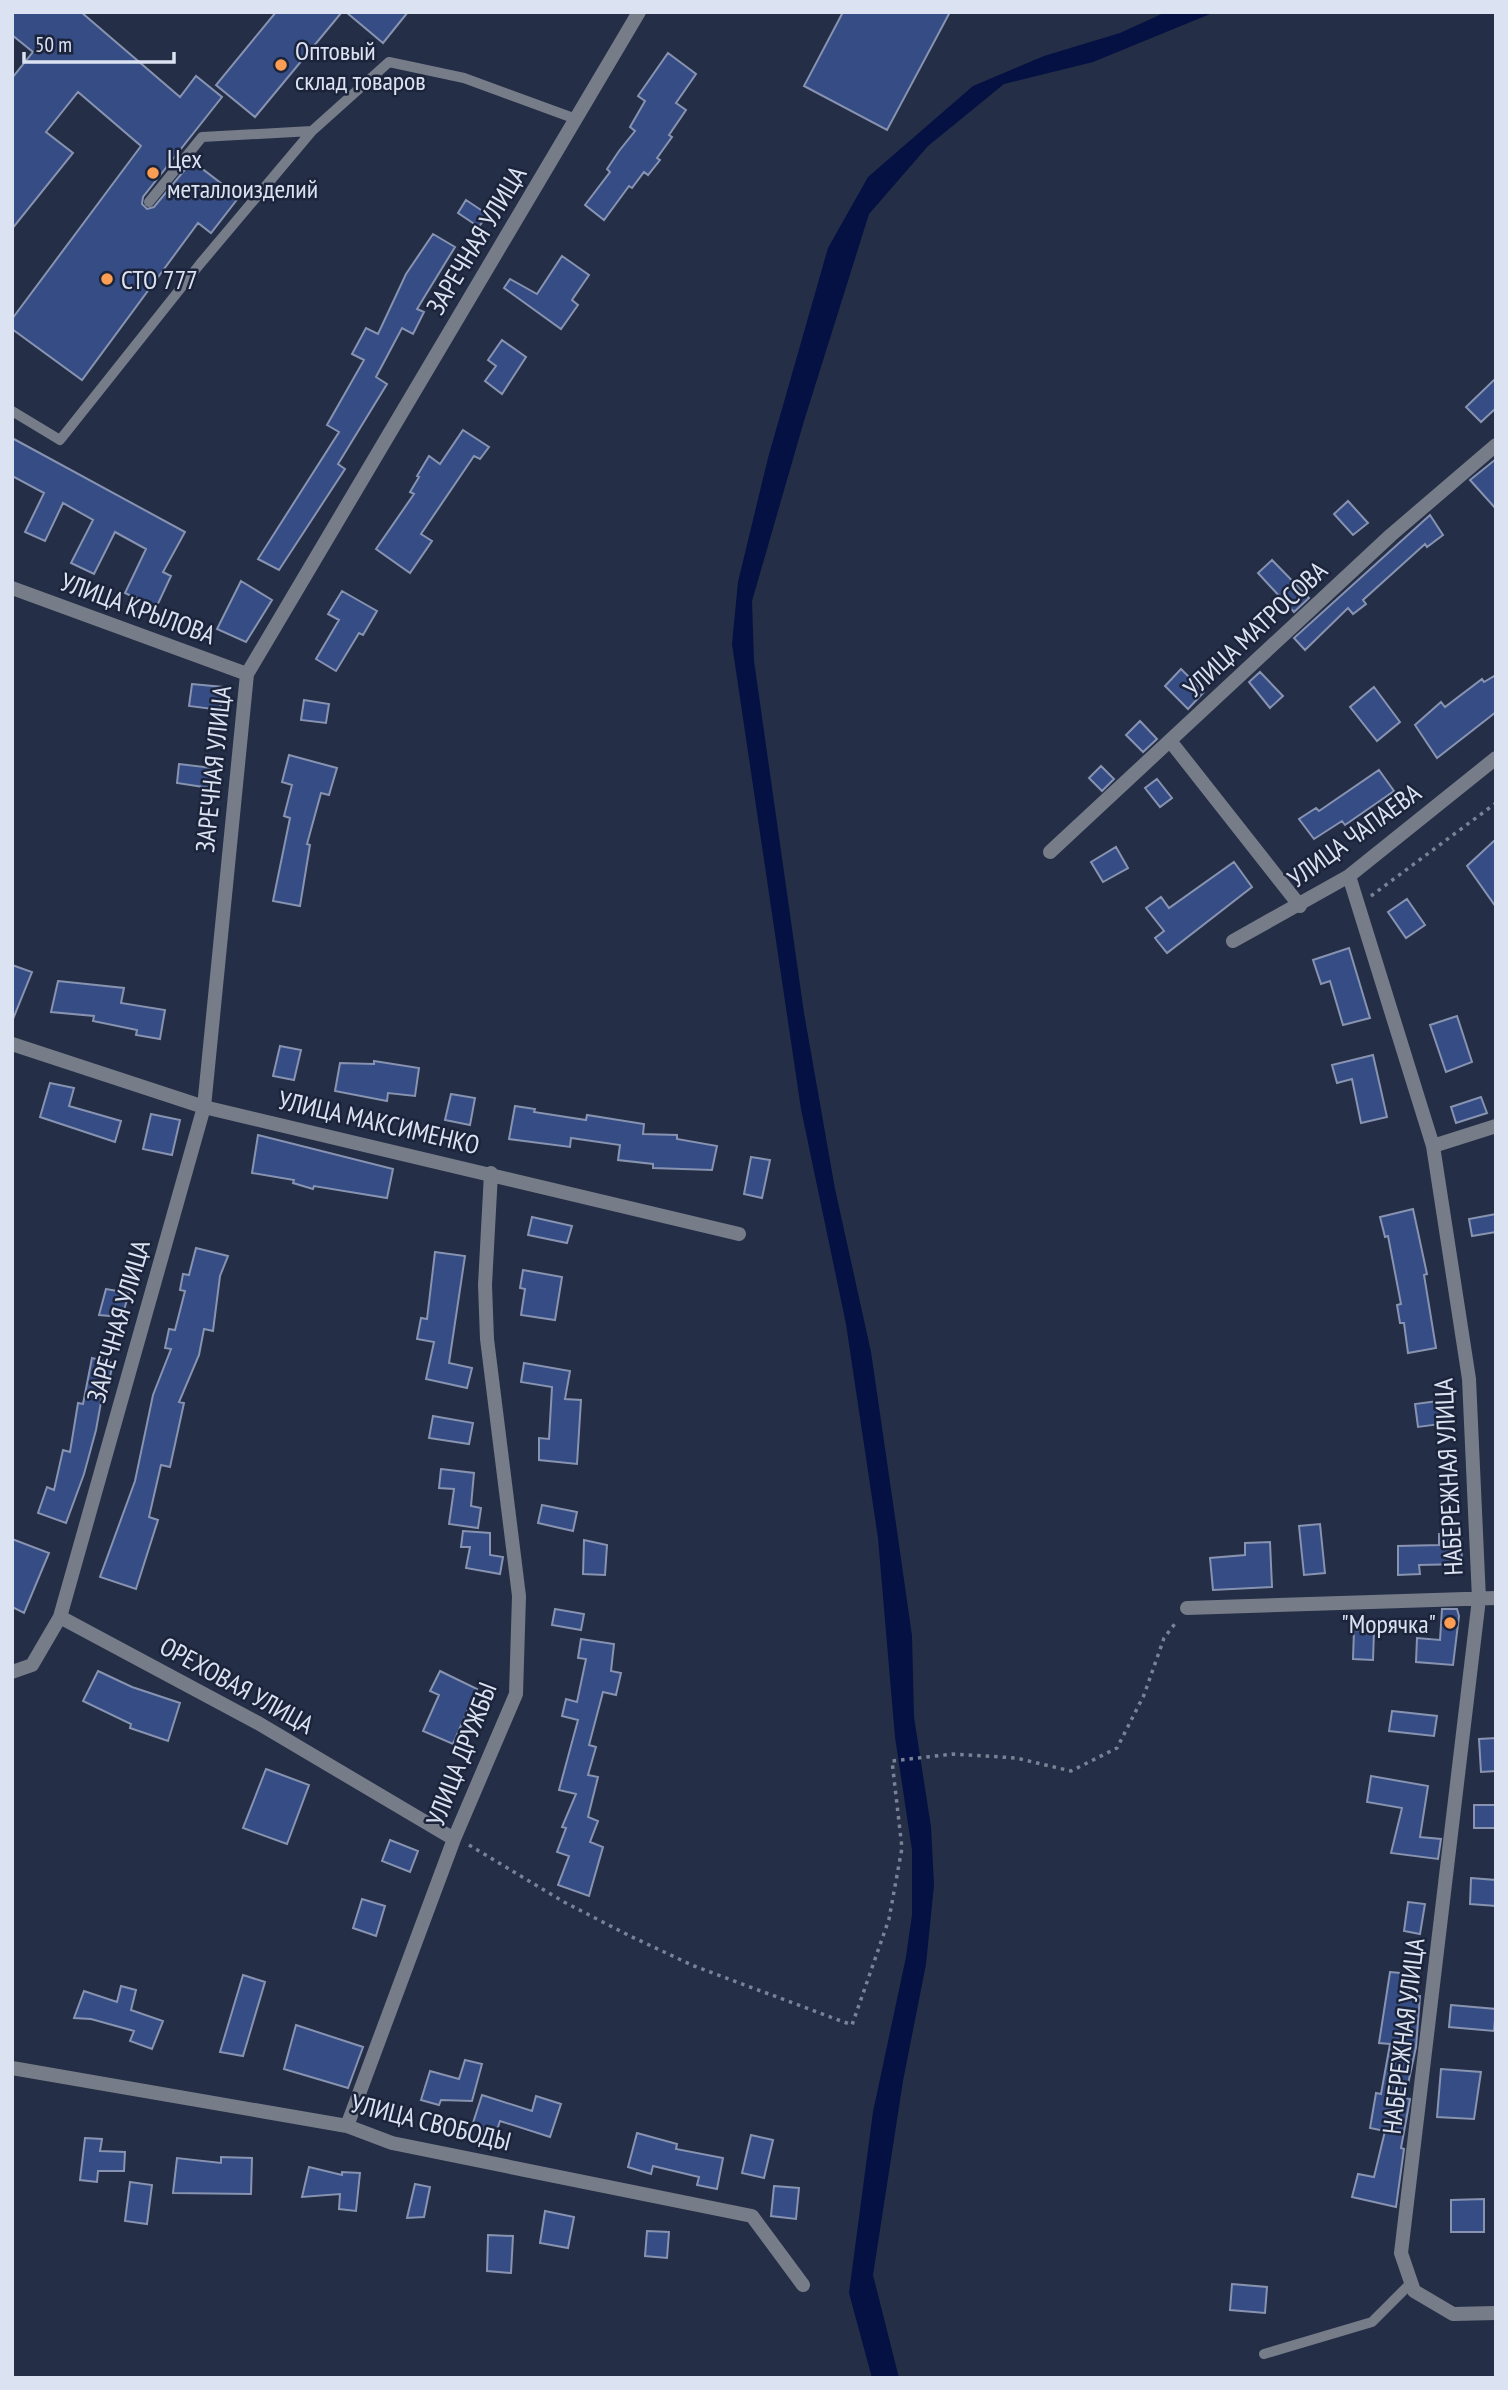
<svg xmlns="http://www.w3.org/2000/svg" width="1508" height="2390" viewBox="0 0 1508 2390" font-family="'PT Sans Narrow',sans-serif">
<style>
.water{fill:#051043}
.building{fill:#364c84;stroke:#8793b0;stroke-width:2}
.lines{fill:none;stroke-linecap:round;stroke-linejoin:round}
.path{stroke:#7a8296;stroke-width:3.5;stroke-dasharray:3.5 5;stroke-linecap:butt}
.lane{stroke:#777c89;stroke-width:10}
.street{stroke:#777c89;stroke-width:14}
.poi-dot{fill:#fc9d53;stroke:#1b243b;stroke-width:2.5}
.labels{text-anchor:middle;dominant-baseline:central;stroke-width:5;stroke-linejoin:round;paint-order:stroke}
.poi-label{font-size:26px;fill:#dbe2f2;stroke:#1b243b;text-anchor:start}
.street-label{font-size:26px;fill:#dbe2f2;stroke:#1b243b}
</style>
<rect width="100%" height="100%" fill="#242e46"/>
<!-- water -->
<path class="water" d="M1166,12H1215L1093,62L1004,84L928,146L869,214L804,421L752,601L754,661L804,1013L835,1189L871,1352L895,1517L912,1636L914,1717L931,1827L934,1885L926,1964L903,2081L873,2275L899,2378H872L849,2293L873,2112L906,1957L912,1915V1850L895,1737L878,1538L846,1324L801,1109L732,644L738,582L768,458L828,248L868,177L973,86L1044,56L1120,33Z"/>
<!-- building -->
<path class="building" d="M12,12H81L180,97L196,76L222,97L143,197L142,204L147,209L154,207L192,161L239,197L211,233L198,223L82,380L12,329V319L141,146L78,92L46,132L73,153L12,229V78L33,52L12,35Z
M276,12H342L255,117L216,85Z
M346,12H408L383,43Z
M843,12H950L887,130L804,86Z
M668,53L696,74L676,103L686,110L669,135L672,137L657,158L660,160L648,175L644,172L632,188L629,186L604,220L585,205L610,172L607,169L619,151L635,131L630,127L645,101L638,96Z
M466,200L487,214L479,227L458,213Z
M433,234L455,247L417,309L424,312L413,334L402,328L376,377L387,384L338,464L345,469L279,570L258,559L339,432L327,425L364,360L352,354L366,328L378,334L406,274Z
M562,256L589,275L572,300L578,305L561,329L504,288L510,279L537,294Z
M502,340L526,357L502,394L485,381L496,366L488,360Z
M1496,378V408L1481,422L1466,407Z
M463,430L489,447L480,459L474,456L421,534L432,541L410,573L376,549L414,494L410,492L419,477L417,476L429,456L440,464Z
M12,438L185,532L163,572L171,576L156,608L125,593L146,549L115,532L94,574L71,563L93,520L63,503L45,541L25,532L44,493L12,476Z
M1496,459V509L1470,480Z
M1348,501L1368,523L1353,535L1334,514Z
M1430,515L1443,535L1427,547L1425,544L1363,600L1366,604L1353,614L1348,608L1305,650L1294,638Z
M1272,560L1309,598L1294,612L1258,573Z
M241,581L272,600L246,642L217,629Z
M342,591L377,611L363,635L359,633L336,671L316,659L339,620L328,614Z
M1181,669L1204,692L1188,709L1165,686Z
M1260,672L1283,696L1270,708L1249,682Z
M1496,675V712L1437,758L1415,725L1441,702L1445,707L1482,679L1484,682Z
M192,684L223,687L220,710L189,706Z
M1374,687L1400,722L1377,741L1350,707Z
M304,700L329,704L326,723L301,720Z
M1140,721L1157,739L1143,752L1126,735Z
M289,755L337,768L329,795L321,793L307,844L310,845L300,906L273,901L290,818L284,816L292,785L282,782Z
M179,764L213,768L210,788L177,783Z
M1101,766L1114,779L1102,791L1089,778Z
M1379,770L1394,791L1345,825L1342,821L1314,839L1299,819L1316,808L1319,811Z
M1157,779L1172,798L1160,807L1145,788Z
M1496,839V907L1467,866Z
M1116,847L1128,868L1103,882L1091,862Z
M1234,862L1252,887L1167,953L1155,938L1164,931L1146,908L1161,897L1169,908Z
M1407,899L1425,925L1406,938L1388,912Z
M1349,948L1370,1018L1343,1025L1330,981L1321,984L1313,960Z
M12,965L32,972L13,1019H12Z
M58,981L124,988L121,1003L165,1010L160,1039L136,1035L137,1030L93,1021L94,1016L51,1012Z
M1457,1016L1472,1062L1446,1072L1430,1025Z
M280,1046L301,1050L294,1080L273,1076Z
M1373,1055L1387,1117L1361,1123L1352,1079L1337,1083L1332,1065Z
M374,1061L419,1068L415,1096L388,1093L387,1101L335,1091L340,1063L374,1064Z
M50,1083L74,1088L69,1106L121,1121L115,1142L40,1117Z
M451,1094L475,1098L470,1125L445,1120Z
M1481,1097L1487,1113L1456,1123L1451,1107Z
M515,1106L535,1109L534,1112L586,1120L587,1115L644,1124L643,1134L677,1135V1139L717,1146L712,1170L653,1168V1164L618,1160L620,1145L571,1138L570,1147L509,1139Z
M151,1114L180,1120L172,1155L143,1149Z
M258,1135L393,1169L387,1198L314,1186L313,1189L293,1183L294,1180L252,1173Z
M751,1157L770,1160L762,1198L744,1194Z
M1413,1209L1427,1274L1424,1275L1436,1348L1408,1353L1404,1323H1400L1397,1305L1401,1304L1388,1236L1385,1237L1380,1217Z
M1496,1214V1232L1472,1236L1469,1219Z
M532,1217L572,1226L567,1243L528,1235Z
M196,1248L228,1256L220,1276L213,1331L204,1329L199,1355L179,1402L184,1403L170,1467L161,1465L149,1517L158,1520L136,1589L100,1577L135,1481L153,1395L171,1349L165,1348L169,1329L175,1330L185,1291L180,1290L183,1274L189,1275Z
M435,1252L465,1256L449,1363L472,1368L467,1388L426,1379L434,1342L417,1339L421,1318L427,1319Z
M523,1270L562,1277L555,1320L521,1315L525,1289L520,1288Z
M106,1289L129,1293L122,1317L99,1315Z
M92,1358L113,1363L109,1381L105,1380L96,1430L84,1474L66,1523L38,1513L47,1487L54,1490L63,1450L70,1452L78,1403L83,1404Z
M524,1363L570,1371L565,1399L581,1400L577,1464L539,1460V1438L549,1439L552,1387L521,1382Z
M1446,1400L1448,1423L1418,1427L1415,1404Z
M433,1416L473,1423L469,1444L429,1438Z
M441,1469L474,1473L471,1506L481,1508L478,1528L449,1524L454,1489L439,1488Z
M542,1505L577,1512L573,1531L538,1523Z
M1320,1524L1325,1573L1304,1575L1299,1526Z
M463,1531L490,1533V1555L503,1557L500,1574L466,1568L470,1547H461Z
M1461,1533L1462,1564L1419,1565L1420,1574L1398,1575V1546L1439,1545V1534Z
M12,1539L49,1553L24,1613L12,1607Z
M584,1540L607,1545L605,1575L583,1574Z
M1270,1542L1272,1587L1213,1590L1210,1558L1245,1555V1543Z
M555,1609L584,1614L581,1630L552,1625Z
M1442,1609H1457L1459,1616L1453,1665L1416,1662L1417,1638L1440,1640Z
M1354,1630L1374,1631L1373,1660L1353,1659Z
M581,1639L614,1644L611,1671L621,1673L616,1695L603,1692L589,1745L596,1747L588,1775L598,1777L588,1817L598,1821L590,1842L603,1847L589,1896L558,1885L569,1856L557,1852L566,1828L562,1827L576,1794L559,1790L578,1720L562,1716L566,1699L577,1702L586,1659L578,1658Z
M98,1671L132,1687L180,1703L168,1741L130,1728L131,1724L83,1701Z
M440,1671L477,1689L453,1744L423,1731L439,1695L430,1691Z
M1392,1711L1437,1716L1434,1736L1389,1731Z
M1496,1738V1771L1481,1772L1479,1739Z
M266,1769L309,1785L287,1844L243,1828Z
M1371,1776L1428,1786L1420,1837L1441,1839L1438,1859L1391,1853L1402,1808L1367,1802Z
M1474,1805H1496V1828H1474Z
M390,1840L418,1851L410,1872L382,1861Z
M1471,1878L1496,1880V1906L1470,1904Z
M362,1899L385,1906L376,1936L353,1928Z
M1408,1902L1425,1904L1420,1934L1404,1931Z
M1390,1972L1410,1974L1409,1996H1420L1416,2047L1405,2098L1410,2099L1401,2148L1404,2149L1396,2207L1352,2197L1358,2174L1374,2177L1385,2131L1370,2128L1376,2093L1381,2094L1390,2044L1379,2043Z
M243,1975L265,1982L243,2056L220,2052Z
M121,1986L136,1990L131,2010L163,2021L152,2049L130,2041L134,2031L91,2019L74,2018L84,1991L117,2002Z
M1451,2005L1496,2009L1494,2031L1449,2027Z
M296,2025L363,2047L348,2088L284,2069Z
M465,2060L482,2064L472,2101L441,2100L439,2105L421,2100L430,2071L459,2079Z
M1441,2069L1481,2072L1474,2119L1437,2117Z
M482,2095L532,2111L536,2096L561,2104L550,2137L500,2121L496,2133L472,2126Z
M637,2133L677,2144L676,2149L723,2158L717,2189L697,2185L699,2177L653,2166L651,2174L628,2167Z
M751,2135L773,2140L764,2178L742,2173Z
M85,2138L102,2139L100,2151L125,2152L124,2171H98L97,2182L80,2180Z
M221,2157L252,2158L251,2194L173,2193L177,2158L221,2163Z
M309,2167L342,2175V2172L360,2173L356,2211L339,2209L340,2194L302,2197Z
M130,2182L152,2185L147,2224L125,2221Z
M415,2184L430,2187L424,2217L407,2218Z
M774,2186L799,2188L796,2219L771,2216Z
M1484,2199V2232H1451V2200Z
M545,2211L574,2217L568,2248L540,2243Z
M647,2231L669,2232L667,2258L645,2256Z
M488,2235L513,2236L511,2273L487,2271Z
M1232,2284L1267,2287L1265,2313L1230,2310Z"/>
<g class="lines">
<!-- path -->
<path class="path" d="M1371,896L1496,803
M469,1845L564,1902L630,1936L694,1966L852,2025L889,1919L902,1848L892,1761L953,1754L1016,1758L1071,1771L1117,1748L1144,1695L1164,1638L1177,1621"/>
<!-- lane -->
<path class="lane" d="M149,202L202,137L312,131
M12,411L60,440L200,264L312,131L389,62L464,78L576,119
M1264,2354L1372,2322L1411,2283"/>
<!-- street -->
<path class="street" d="M12,588L247,674
M1171,742L1300,906
M1050,852L1391,535L1496,445
M1349,876L1433,1146L1469,1379L1479,1599L1401,2253L1414,2291L1453,2314L1496,2313
M1233,941L1349,876L1496,758
M12,1044L204,1107L739,1234
M1433,1146L1496,1126
M1187,1608L1496,1598
M60,1617L258,1723L454,1839
M12,1672L32,1665L60,1617L204,1107L247,674L639,12
M12,2068L347,2126L392,2143L752,2216L803,2285
M347,2126L454,1839L516,1694L519,1596L487,1339L485,1285L491,1173"/>
</g>
<!-- markers -->
<g class="poi-dot">
<circle cx="281" cy="65" r="7"/>
<circle cx="153" cy="173" r="7"/>
<circle cx="107" cy="279" r="7"/>
<circle cx="1450" cy="1623" r="7"/>
</g>
<g class="labels">
<!-- poi labels -->
<g class="poi-label">
<text x="295" y="50">Оптовый<tspan x="295" dy="30">склад товаров</tspan></text>
<text x="167" y="158">Цех<tspan x="167" dy="30">металлоизделий</tspan></text>
<text x="121" y="279">СТО 777</text>
<text x="1436" y="1623" text-anchor="end">"Морячка"</text>
</g>
<!-- street labels -->
<g class="street-label">
<text transform="translate(476 240) rotate(-59)">ЗАРЕЧНАЯ УЛИЦА</text>
<text transform="translate(138 608) rotate(20)">УЛИЦА КРЫЛОВА</text>
<text transform="translate(1255 629) rotate(-43)">УЛИЦА МАТРОСОВА</text>
<text transform="translate(213 769) rotate(-84)">ЗАРЕЧНАЯ УЛИЦА</text>
<text transform="translate(1354 835) rotate(-36)">УЛИЦА ЧАПАЕВА</text>
<text transform="translate(379 1122) rotate(13)">УЛИЦА МАКСИМЕНКО</text>
<text transform="translate(118 1321) rotate(-74)">ЗАРЕЧНАЯ УЛИЦА</text>
<text transform="translate(1448 1477) rotate(-93)">НАБЕРЕЖНАЯ УЛИЦА</text>
<text transform="translate(237 1685) rotate(29)">ОРЕХОВАЯ УЛИЦА</text>
<text transform="translate(461 1754) rotate(-69)">УЛИЦА ДРУЖБЫ</text>
<text transform="translate(1403 2036) rotate(-83)">НАБЕРЕЖНАЯ УЛИЦА</text>
<text transform="translate(431 2122) rotate(14)">УЛИЦА СВОБОДЫ</text>
</g>
</g>
<!-- border -->
<rect width="1508" height="2390" fill="none" stroke="#dbe2f2" stroke-width="28"/>
<!-- scale -->
<path d="M24 52v10h150v-10" fill="none" stroke="#dbe2f2" stroke-width="3.5"/>
<text x="35" y="52" font-size="21" fill="#dbe2f2" stroke="#1b243b" stroke-width="5" paint-order="stroke">50 m</text>
</svg>
